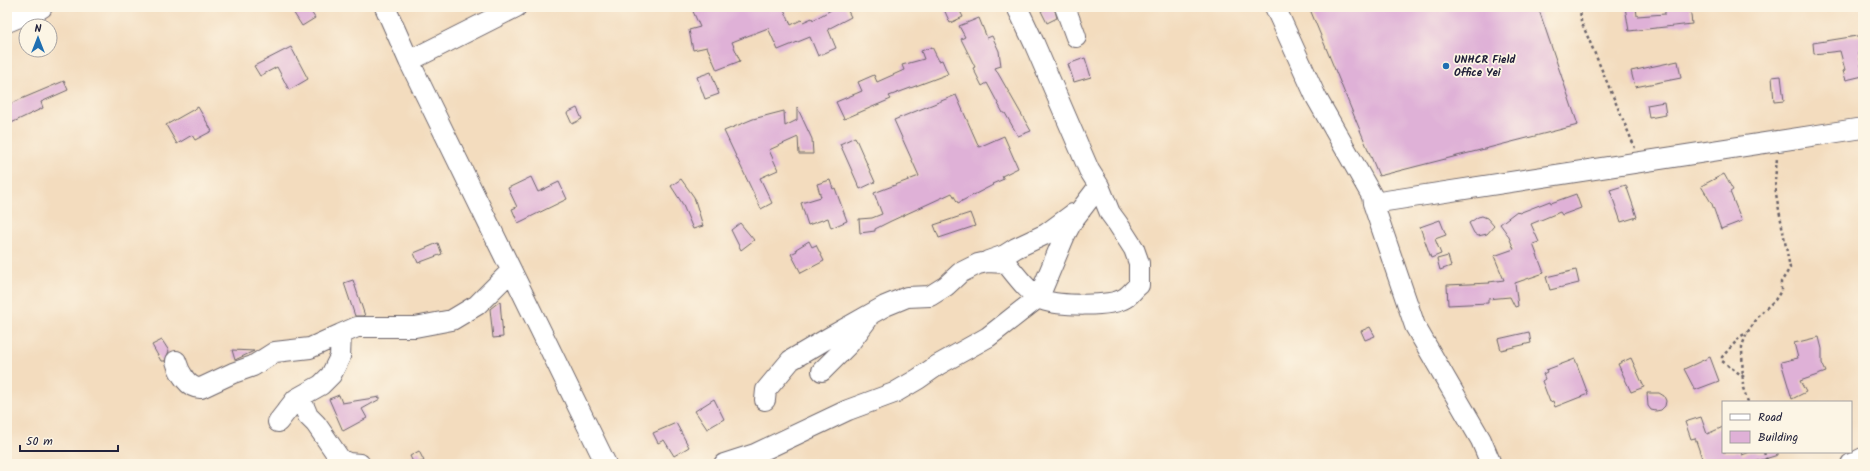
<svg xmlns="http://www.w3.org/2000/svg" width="1870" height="471" viewBox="0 0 1870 471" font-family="Kalam,sans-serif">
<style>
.building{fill:#dfb1d7}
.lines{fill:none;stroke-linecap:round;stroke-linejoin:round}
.minor-casing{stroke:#6b6369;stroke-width:22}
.major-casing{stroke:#6b6369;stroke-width:24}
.path{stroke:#6b6369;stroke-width:2.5;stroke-dasharray:3 3;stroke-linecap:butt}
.minor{stroke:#fff;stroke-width:20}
.major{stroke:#fff;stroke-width:22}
.poi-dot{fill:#1f6fb2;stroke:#fcf5e5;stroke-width:1.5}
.labels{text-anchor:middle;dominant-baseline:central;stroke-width:3.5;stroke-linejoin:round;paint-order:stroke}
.poi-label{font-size:11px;font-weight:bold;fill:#22223b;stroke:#fcf5e5;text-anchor:start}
</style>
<rect width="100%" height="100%" fill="#fcf5e5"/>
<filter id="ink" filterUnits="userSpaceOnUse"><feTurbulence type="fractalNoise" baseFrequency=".025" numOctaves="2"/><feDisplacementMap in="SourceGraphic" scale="8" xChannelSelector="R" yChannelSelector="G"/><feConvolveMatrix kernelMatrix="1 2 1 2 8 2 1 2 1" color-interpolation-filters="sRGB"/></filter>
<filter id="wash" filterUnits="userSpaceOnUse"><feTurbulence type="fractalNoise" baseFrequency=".012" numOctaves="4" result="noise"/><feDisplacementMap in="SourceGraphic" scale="16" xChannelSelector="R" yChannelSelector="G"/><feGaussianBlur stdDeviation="0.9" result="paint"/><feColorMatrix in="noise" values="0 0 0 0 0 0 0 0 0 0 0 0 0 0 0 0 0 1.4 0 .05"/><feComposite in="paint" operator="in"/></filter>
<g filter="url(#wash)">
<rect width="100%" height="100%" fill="#f3dcbe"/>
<g id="blocks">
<!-- building -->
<path class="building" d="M290,7H308L315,18L302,26Z
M691,7H783L791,25L801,20L803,22L812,18L813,20L831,10L829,7H846L851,17L828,29L836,48L818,56L810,37L778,50L768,28L732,42L740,61L717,70L707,47L693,50L689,30L700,27Z
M943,7H958L963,17L950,23Z
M1049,7H1054L1057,18L1047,23L1041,11Z
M1309,7H1538L1578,125L1379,176Z
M1625,7H1636L1637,16L1665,14V7H1690L1692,24L1629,31Z
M979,18L987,38L992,36L999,51L1001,66L995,68L1031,131L1018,136L1005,113H1003L987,83L982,86L973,68L975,67L961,39L965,37L959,26Z
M1863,35V52L1859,53L1863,76L1846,80L1843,71L1845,70L1840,51L1814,54L1813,43Z
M291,47L308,79L289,90L277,67L260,76L254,66Z
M932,47L939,61L942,60L948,74L889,96L891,99L844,119L836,102L862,91L858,82L874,75L877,82L904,70L902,65L924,59L921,51Z
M1085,58L1091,77L1074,82L1068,64Z
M1678,61L1681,78L1635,87L1631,71Z
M711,72L719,94L705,99L697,77Z
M1781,76L1784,101L1774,102L1772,77Z
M64,81L68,90L41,102L43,108L7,125V105Z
M956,95L979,147L1004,136L1018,168L1002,176L1004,179L992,184L993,185L958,203L952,193L891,221L875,229V231L860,233L859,219L872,218L882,214L874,193L919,176L894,120Z
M1664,102L1666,115L1649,118L1647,105Z
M198,107L212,131L195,140L192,135L177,144L166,125Z
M797,107L812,139L813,154H799L798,137L769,150L778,170L760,178L772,203L761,209L724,131L753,119L784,111L785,126L797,120Z
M577,108L582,119L572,124L567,113Z
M855,137L875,182L860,189L840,144Z
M1724,174L1733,190L1730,192L1742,221L1721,229L1712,204L1701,186Z
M531,177L538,192L559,182L567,199L518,223L512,209L517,207L508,188Z
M681,179L694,197L703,226L693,229L682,203L671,186Z
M830,180L833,189L835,188L847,221L831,228L828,218L808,225L801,203L821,197L817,184Z
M1626,185L1637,217L1621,222L1610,190Z
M1576,194L1581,208L1562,215L1560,212L1531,224L1539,242L1533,244L1544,273L1515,283L1518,306L1515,307L1510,297L1488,299V303L1448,305L1447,285L1490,283L1489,282L1504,280L1494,256L1514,249L1508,235L1500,224L1517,211L1519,213L1550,201L1551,203Z
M970,213L975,226L939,238L934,225Z
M1482,216L1487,218L1494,226L1487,234L1478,236L1474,233L1469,223L1478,217Z
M1440,220L1446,235L1435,239L1441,254L1431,258L1420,227Z
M740,223L754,240L741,250L731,230Z
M809,241L812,247L816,245L824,261L801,273L791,254L797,251L796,249Z
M438,243L442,254L418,263L414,253Z
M1448,256L1451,266L1440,270L1437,259Z
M1576,270L1579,283L1550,290L1546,277Z
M353,280L365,316H355L344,283Z
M500,301L503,337L493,338L490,309Z
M1370,327L1375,336L1365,340L1361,331Z
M1529,332L1531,343L1501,350L1498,339Z
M1819,337L1822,349V363L1826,372L1800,381L1806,392L1792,399L1781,362L1798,358L1794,343Z
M162,340L169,351L165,361H161L152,345Z
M232,350L254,351L235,360Z
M1710,357L1719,381L1695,390L1684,369Z
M1631,358L1644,387L1631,392L1618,364Z
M1575,359L1588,394L1555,407L1553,401L1550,402L1542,381L1545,379L1543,374L1547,372L1546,370Z
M1647,393H1659L1664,396L1666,401L1665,406L1661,410L1656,411L1651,410L1648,406Z
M339,395L342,403L380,397V399L362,409L367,418L343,431L329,399Z
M714,399L724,419L707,429L695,411Z
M1701,417L1707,434L1723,427V452H1741L1742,455L1750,452H1778V455L1748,464H1704L1695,438L1691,439L1685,422Z
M676,423L689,447L674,456L664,440L658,443L653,433Z
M419,451L424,461L414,464L410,456Z"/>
</g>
</g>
<g filter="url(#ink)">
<use href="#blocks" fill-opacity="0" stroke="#6b6369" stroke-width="1"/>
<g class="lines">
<!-- minor casing -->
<g class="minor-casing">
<path id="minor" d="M385,7L409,61L606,464
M1065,7L1076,37
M1275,7L1316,97L1372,196L1373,203L1415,326L1481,440L1491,464
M409,61L516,7
M1373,203L1863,128
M988,261L1005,255L1016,248L1046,234L1073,214
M176,361C179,372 188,389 201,388L233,373L253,366L275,352L310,348L341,334
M822,371L849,344L867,320
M300,397L308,416L316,424L340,459L348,463L360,464
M765,400L766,390L791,360L830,337L885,306L907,297L930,296L946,286L960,273L978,264L987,262L1006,263C1015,274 1030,295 1043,300C1059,306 1111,307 1125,298C1130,295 1134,289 1139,285V263L1134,249L1118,224L1110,213L1099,186L1089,170L1034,43L1017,7
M278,422L296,399L321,385L331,375L340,357L341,334L357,327H415L452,320L477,305L511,271
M724,464L755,454L848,410L894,393L918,379L938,365L988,337L1039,297L1065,235L1073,220L1099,186
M1851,464L1863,458"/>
</g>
<!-- major casing -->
<g class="major-casing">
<path id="major" d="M7,21L41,7"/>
</g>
<!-- path -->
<path class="path" d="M1580,7L1581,21L1635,148
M1744,377L1722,361V357L1741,336L1747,333
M1748,402L1743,388L1742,346L1747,333L1761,313L1775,300L1781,291V282L1790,268L1776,194L1775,181L1777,158
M1764,452L1768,464"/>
<!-- minor -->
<use href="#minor" class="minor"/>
<!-- major -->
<use href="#major" class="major"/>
</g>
</g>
<!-- markers -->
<circle class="poi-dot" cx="1446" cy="66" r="4"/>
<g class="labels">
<!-- poi labels -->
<g class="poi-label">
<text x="1454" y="60">UNHCR Field<tspan x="1454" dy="13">Office Yei</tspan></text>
</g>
</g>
<!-- margin -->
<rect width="1870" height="471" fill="none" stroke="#fcf5e5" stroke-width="24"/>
<!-- legend -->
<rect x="1722" y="401" width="130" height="52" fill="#fcf5e5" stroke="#a5a1a1"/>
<rect x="1730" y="414" width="20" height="6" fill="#ffffff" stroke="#a5a1a1"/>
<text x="1758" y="421" font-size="12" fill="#22223b">Road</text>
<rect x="1730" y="431" width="20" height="12" fill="#dfb1d7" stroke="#a5a1a1"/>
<text x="1758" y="441" font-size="12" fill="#22223b">Building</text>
<!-- north arrow -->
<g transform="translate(38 38)"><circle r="19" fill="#fcf5e5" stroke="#a5a1a1"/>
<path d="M0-3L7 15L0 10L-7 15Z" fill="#1f6fb2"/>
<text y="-6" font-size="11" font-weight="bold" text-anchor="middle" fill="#22223b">N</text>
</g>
<!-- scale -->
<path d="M20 445v6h98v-6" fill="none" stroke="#22223b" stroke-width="2"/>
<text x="26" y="445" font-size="12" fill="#22223b" stroke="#fcf5e5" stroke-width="3" paint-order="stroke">50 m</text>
</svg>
